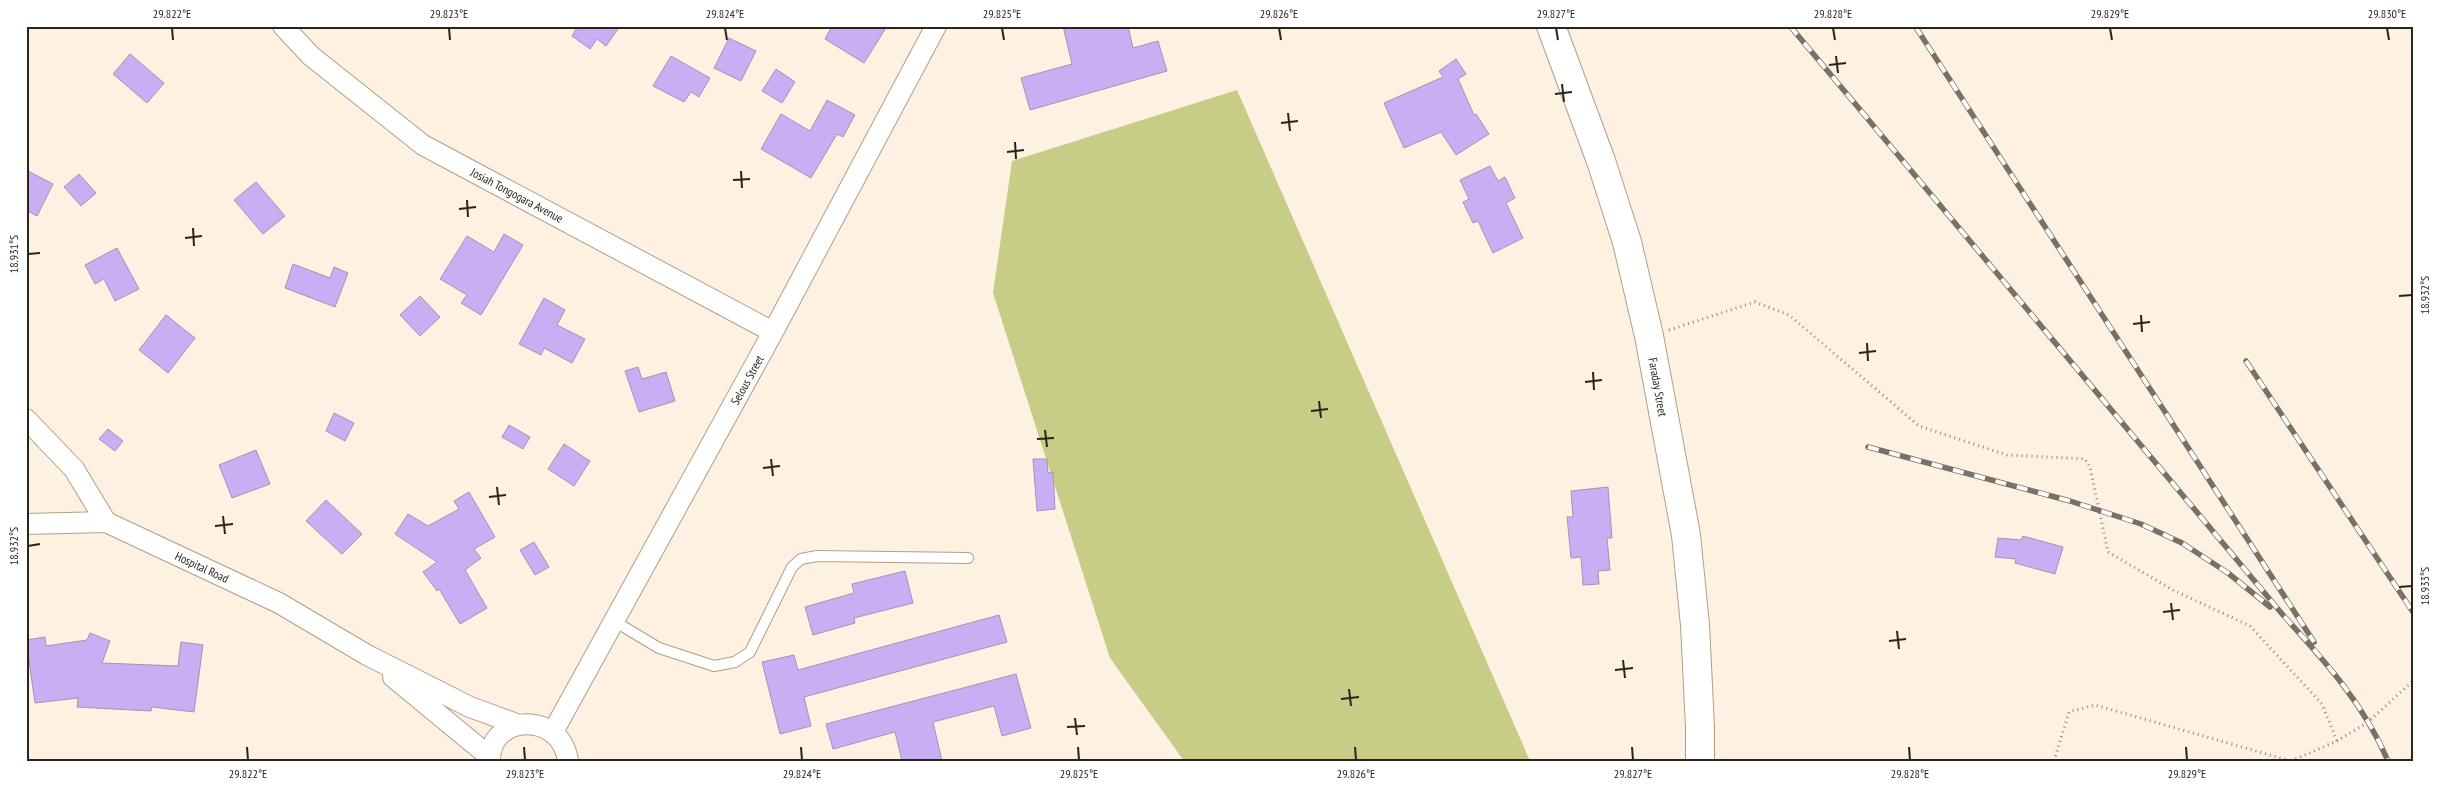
<svg xmlns="http://www.w3.org/2000/svg" width="2439" height="787" viewBox="0 0 2439 787" font-family="'PT Sans Narrow',sans-serif">
<style>
.green{fill:#c7cc86}
.building{fill:#c8aef3;stroke:#a096b2}
.lines{fill:none;stroke-linecap:round;stroke-linejoin:round}
.lane-casing{stroke:#b09f86;stroke-width:12}
.street-casing{stroke:#b09f86;stroke-width:22}
.secondary-casing{stroke:#b09f86;stroke-width:30}
.path{stroke:#91897c;stroke-width:3;stroke-dasharray:1 4;stroke-linecap:butt}
.lane{stroke:#fff;stroke-width:10}
.street{stroke:#fff;stroke-width:20}
.secondary{stroke:#fff;stroke-width:28}
.rail-casing{stroke:#797165;stroke-width:5.5}
.rail{stroke:#fff;stroke-width:4;stroke-dasharray:11;stroke-linecap:butt}
.ticks{fill:none;stroke:#292319;stroke-width:2}
.labels{text-anchor:middle;dominant-baseline:central;stroke-width:4.5;stroke-linejoin:round;paint-order:stroke}
.street-label{font-size:12px;fill:#292319;stroke:#fff}
.neatline{fill:none;stroke:#292319;stroke-width:2}
.ticks-label{font-size:12px;text-anchor:middle;fill:#292319}
</style>
<rect width="100%" height="100%" fill="#fdf2e2"/>
<!-- green -->
<path class="green" d="M1237,90L1530,761H1184L1110,658L993,293L1012,161Z"/>
<!-- building -->
<path class="building" d="M578,26H620L606,46L597,39L590,49L572,36Z
M832,26H887L864,63L825,39Z
M1063,26H1128L1133,48L1158,41L1167,71L1030,110L1021,78L1072,64Z
M729,38L756,51L741,81L714,68Z
M130,54L164,83L147,103L113,74Z
M671,56L710,78L699,97L691,92L684,102L653,86Z
M1456,59L1466,74L1458,79L1474,115L1476,114L1489,134L1456,155L1441,132L1404,148L1384,103L1443,77L1439,71Z
M776,69L795,82L782,103L762,91Z
M827,100L855,115L843,137L837,134L811,178L761,149L781,114L810,131Z
M1490,166L1498,181L1505,177L1515,198L1506,203L1523,238L1493,253L1478,221L1473,223L1463,202L1469,199L1460,180Z
M26,170L53,184L37,216L26,210Z
M79,174L96,193L81,206L64,187Z
M256,182L285,216L263,234L234,200Z
M504,234L523,245L481,315L461,303L467,295L440,279L467,236L494,252Z
M117,248L139,289L115,301L104,279L95,284L85,265Z
M293,264L330,278L334,267L348,273L335,307L285,288Z
M420,296L440,317L420,336L400,315Z
M544,298L565,310L557,325L585,339L572,363L544,348L541,355L519,344Z
M166,315L195,338L168,373L139,350Z
M638,367L642,379L666,372L675,401L639,412L625,371Z
M334,413L354,423L345,441L326,431Z
M509,425L530,437L523,449L502,437Z
M108,429L123,441L115,451L99,439Z
M564,444L590,461L574,486L548,469Z
M256,450L270,484L232,498L219,465Z
M1033,459H1047L1048,473L1053,472L1055,509L1037,511Z
M1608,487L1612,538H1607L1610,570L1598,571L1599,584L1583,585L1581,557L1571,558L1567,517H1573L1571,491Z
M469,492L495,537L474,549L481,558L465,570L487,608L460,624L439,589L437,591L423,572L437,562L395,534L408,514L428,526L459,509L454,501Z
M326,500L362,534L342,554L306,521Z
M2023,536L2063,547L2055,574L2015,563L2016,559L1995,557L1998,538L2021,540Z
M534,542L549,567L535,575L520,550Z
M905,571L913,603L854,618L855,623L813,635L805,607L854,593L852,584Z
M999,615L1007,642L804,697L811,726L780,734L762,662L794,655L798,670Z
M90,633L110,641L102,663L178,666L181,642L203,645L194,712L152,707L151,711L77,707L78,698L35,703L26,640L45,637L46,646L87,640Z
M1016,674L1031,728L1002,736L994,706L933,722L942,761H902L895,732L833,749L826,724Z"/>
<g class="lines">
<!-- lane casing -->
<g class="lane-casing">
<path id="lane" d="M614,621L659,648L714,666L735,662L750,652L792,567L801,559L817,556L968,558"/>
</g>
<!-- street casing -->
<g class="street-casing">
<path id="street" d="M283,26L311,56L423,145L773,332
M26,419L74,469L106,522
M26,524L106,522L279,603L367,655L470,707L519,725
M393,677L490,757
M553,732L773,332L936,26
M490,761C489,714 561,710 568,761"/>
</g>
<!-- secondary casing -->
<g class="secondary-casing">
<path id="secondary" d="M1551,26L1601,161L1627,242L1649,336L1686,535L1695,625L1700,727V761"/>
</g>
<!-- path -->
<path class="path" d="M1669,330L1755,302L1789,315L1919,426L2007,455L2085,459L2090,467L2108,552L2173,590L2250,626L2322,704L2337,741
M2054,761L2069,712L2095,705L2291,761
M2291,761L2337,741L2368,722L2413,681"/>
<!-- lane -->
<use href="#lane" class="lane"/>
<!-- street -->
<use href="#street" class="street"/>
<!-- secondary -->
<use href="#secondary" class="secondary"/>
<!-- rail casing -->
<g class="rail-casing">
<path id="rail" d="M1790,26L2283,615C2324,660 2364,704 2388,761
M1915,26L2314,642
M2246,361L2413,612
M1868,447L2070,501L2141,524L2182,543L2228,573L2270,607"/>
</g>
<!-- rail -->
<use href="#rail" class="rail"/>
</g>
<!-- ticks -->
<path class="ticks" d="M172,28L173,40M449,28L450,40M725,28L727,40M1002,28L1004,40M1279,28L1281,40M1556,28L1558,40M1833,28L1835,40M2110,28L2112,40M2387,28L2389,40M1836,56L1838,73M1829,65L1846,63M1562,84L1564,102M1555,94L1572,92M1288,113L1290,131M1281,123L1298,121M1015,142L1016,159M1007,152L1024,150M741,171L742,188M733,180L750,179M467,200L468,217M459,209L476,207M193,228L194,246M185,238L202,236M28,254L40,253M2399,296L2412,295M2141,315L2142,332M2133,324L2150,322M1867,343L1868,361M1859,353L1876,351M1593,372L1594,390M1585,382L1602,380M1319,401L1321,418M1311,411L1328,409M1045,430L1047,447M1037,439L1054,438M771,459L773,476M763,468L780,466M497,487L499,505M489,497L506,495M223,516L225,534M215,526L233,524M28,546L40,544M2399,587L2412,586M2171,603L2173,620M2163,612L2180,610M1897,631L1899,649M1889,641L1906,639M1623,660L1625,678M1615,670L1633,668M1349,689L1351,706M1341,699L1359,697M1075,718L1077,735M1067,727L1085,726M247,747L248,760M524,747L525,760M801,747L802,760M1078,747L1079,760M1355,747L1356,760M1632,747L1633,760M1909,747L1910,760M2186,747L2187,760"/>
<g class="labels">
<!-- street labels -->
<g class="street-label">
<text transform="translate(517 195) rotate(28)">Josiah Tongogara Avenue</text>
<text transform="translate(747 380) rotate(-61)">Selous Street</text>
<text transform="translate(1658 387) rotate(80)">Faraday Street</text>
<text transform="translate(202 567) rotate(25)">Hospital Road</text>
</g>
</g>
<!-- border -->
<rect width="2439" height="787" fill="none" stroke="#ffffff" stroke-width="55"/>
<rect x="28" y="28" width="2384" height="732" class="neatline"/>
<g class="ticks-label">
<text x="172" y="18">29.822°E</text>
<text x="449" y="18">29.823°E</text>
<text x="725" y="18">29.824°E</text>
<text x="1002" y="18">29.825°E</text>
<text x="1279" y="18">29.826°E</text>
<text x="1556" y="18">29.827°E</text>
<text x="1833" y="18">29.828°E</text>
<text x="2110" y="18">29.829°E</text>
<text x="2387" y="18">29.830°E</text>
<text transform="translate(14 254) rotate(-90)" y="4">18.931°S</text>
<text transform="translate(2425 295) rotate(-90)" y="4">18.932°S</text>
<text transform="translate(14 546) rotate(-90)" y="4">18.932°S</text>
<text transform="translate(2425 586) rotate(-90)" y="4">18.933°S</text>
<text x="248" y="778">29.822°E</text>
<text x="525" y="778">29.823°E</text>
<text x="802" y="778">29.824°E</text>
<text x="1079" y="778">29.825°E</text>
<text x="1356" y="778">29.826°E</text>
<text x="1633" y="778">29.827°E</text>
<text x="1910" y="778">29.828°E</text>
<text x="2187" y="778">29.829°E</text>
</g>
</svg>
